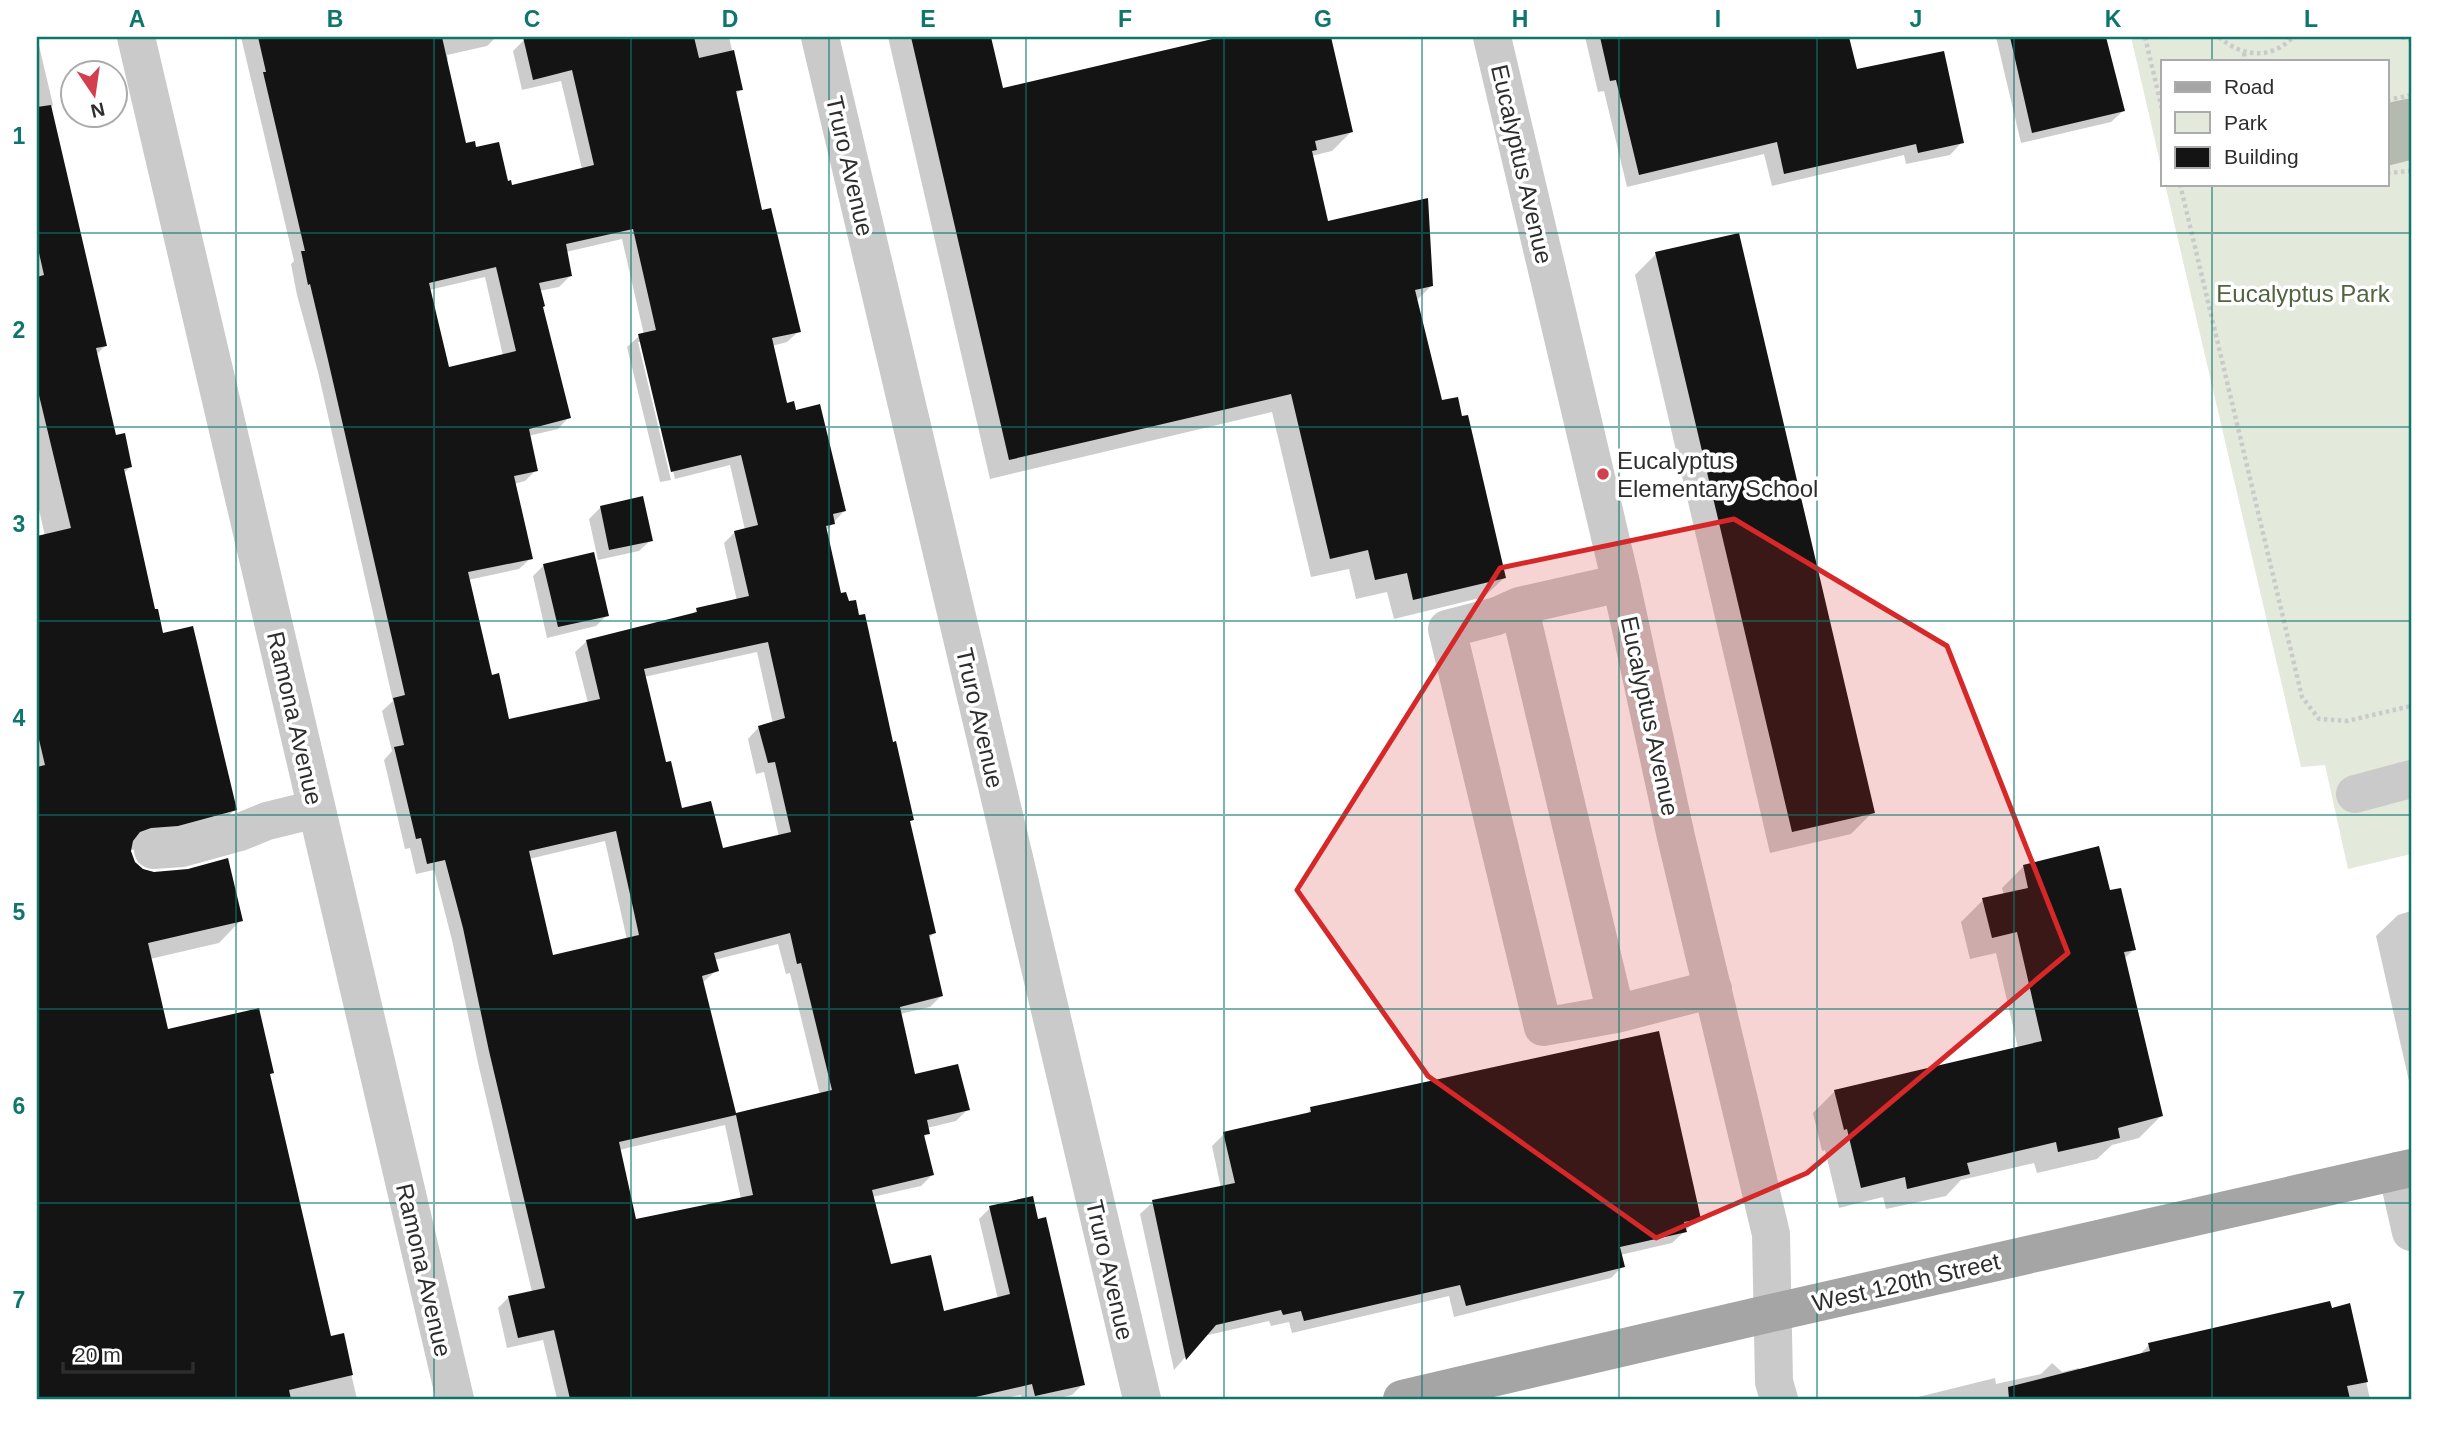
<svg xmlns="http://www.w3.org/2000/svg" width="2448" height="1436" viewBox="0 0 2448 1436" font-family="Arial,sans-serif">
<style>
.green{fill:#e3e9db}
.shadow{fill:#0003;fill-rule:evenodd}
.building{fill:#141414;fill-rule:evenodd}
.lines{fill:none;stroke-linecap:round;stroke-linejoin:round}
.path{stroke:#cacaca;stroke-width:4.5;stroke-dasharray:3.5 3.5;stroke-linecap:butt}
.minor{stroke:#cacaca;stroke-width:38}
.major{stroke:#a5a5a5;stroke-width:38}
.marked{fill:#d62828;fill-opacity:0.2;stroke:#d62828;stroke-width:5;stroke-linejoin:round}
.grid{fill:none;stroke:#0f766e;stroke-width:2;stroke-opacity:0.55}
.poi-dot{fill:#d24050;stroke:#fff;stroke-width:2.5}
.labels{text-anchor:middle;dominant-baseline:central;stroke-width:7;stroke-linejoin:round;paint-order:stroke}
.street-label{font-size:24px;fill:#2d2d2d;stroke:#fff}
.park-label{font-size:24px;fill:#51633f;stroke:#fff}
.poi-label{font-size:24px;fill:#2d2d2d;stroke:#fff;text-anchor:start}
.neatline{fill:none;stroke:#0f766e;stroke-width:2.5}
.grid-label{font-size:23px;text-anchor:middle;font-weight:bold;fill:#0f766e}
</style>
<rect width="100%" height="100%" fill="#fff"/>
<!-- green -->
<path class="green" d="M2131,37H2411V854L2348,869L2325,765L2301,767L2165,184H2387V61H2163V175Z"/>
<!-- shadow -->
<path class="shadow" d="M37,37L53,105L50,108L105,346L96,355L115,437L131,466L124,473L154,612L235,809L213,832L155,848L129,850L133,863L142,871L241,920L219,943L150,959L167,1031L272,1072L268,1076L330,1338L342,1335L357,1399H37V537L45,536L37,501Z
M241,37H496L487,46L447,55L448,59L446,61L465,145L474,149L510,187L582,169L561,81L522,90L513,51L524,40L537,37H729L741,89L735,95L761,212L799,331L787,342L772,346L786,405L844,511L825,532L840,595L891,744L912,819L908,823L934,933L928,939L942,995L930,1007L900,1014L914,1076L968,1109L956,1121L927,1128L928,1133L923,1138L932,1175L921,1186L872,1197L889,1266L943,1313L998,1299L979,1219L990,1208L1083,1384L1072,1395L1055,1399H1022L1021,1395L1000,1399H557L543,1340L507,1348L498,1308L509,1297L532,1292L478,1063L452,940L434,870L416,874L410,848L405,849L384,760L392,751L382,711L393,701L318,372L297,295L291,264L294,261ZM622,239L644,335L639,336L627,347L660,482L671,480L638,342H641L675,479L730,465L745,530L735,532L724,543L737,601L697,610L691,615L587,641L575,652L588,703L508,722L490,677L468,580L519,569L531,558L514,484L525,481L536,470L528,436L558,429L569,417L541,307L539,291L559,287L570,276L566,252ZM485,277L503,356L448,369L429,290ZM757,652L773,724L759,727L748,739L756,774L764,772L779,837L722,850L681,811L665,765L644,677ZM605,841L627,940L552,957L529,859ZM778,944L786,974L790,973L820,1095L735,1115L702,983L717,970L714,960ZM725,1125L741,1199L635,1221L619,1150Z
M888,37H989L1001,91L1229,37H1329L1351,132L1332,151L1311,156L1327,224L1431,286L1416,301L1441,403L1504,578L1484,597L1394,619L1387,592L1356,599L1349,569L1311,577L1272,412L990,479Z
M1585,37H1719V40L1734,37H1847L1856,71L1962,142L1950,155L1906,164L1904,155L1772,186L1764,154L1627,187L1604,91L1598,92Z
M1996,37H2105L2123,111L2111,122L2021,143Z
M2411,98V160L2387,166V103Z
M1656,254L1873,812L1851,834L1770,853L1635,275Z
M600,508L651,540L639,551L598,560L589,519Z
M544,565L607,615L596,626L547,638L533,576Z
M2024,866L2108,893L2134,949L2124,959L2161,1116L2139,1138L2112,1145L2097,1159L2037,1173L2034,1163L1961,1180L1946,1196L1886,1209L1883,1197L1839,1208L1825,1150L1822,1151L1813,1113L1835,1091L2018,1048L1996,953L1970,959L1961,922L1983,900L2004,895L2002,888Z
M2411,911V1090L2376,936L2398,915Z
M1311,1109L1699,1218L1672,1243L1620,1255L1623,1266L1611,1278L1454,1317L1449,1296L1292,1333L1289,1322L1271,1326L1269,1321L1204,1336L1174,1370L1140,1214L1153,1202L1221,1188L1212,1146L1224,1134L1306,1115Z
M2349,1305L2370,1399H1910L1995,1378L1996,1384L2041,1374L2052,1363L2062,1372L2079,1368V1371L2138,1356L2149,1345Z"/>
<!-- building -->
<path class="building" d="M258,37H442L466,143L475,141L476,147L499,142L508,181L511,180L512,185L594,165L572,70L533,80L523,37H694L699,58L734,50L743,90L736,91L762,210L771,208L801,332L772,338L787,403L794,401L796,410L820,404L846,511L833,514L835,524L826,526L841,593L846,592L849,601L856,600L859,615L865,614L893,742L896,741L914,820L910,821L936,933L929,935L943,996L900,1007L915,1074L958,1064L970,1110L927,1120L930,1134L924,1135L934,1175L872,1190L891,1264L931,1255L944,1311L1010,1294L989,1206L1033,1196L1038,1219L1046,1217L1085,1385L1035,1396L1032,1384L967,1399H570L554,1330L518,1338L508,1296L545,1288L489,1051L463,928L445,860L427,864L421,838L416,839L394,747L404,745L393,698L405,695L328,360L310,284L308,285L301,251H305L263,72H266ZM633,229L656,330L638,334L671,472L741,455L758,525L734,531L749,596L696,608L697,612L586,640L600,699L509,719L499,673L492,675L468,572L533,559L514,476L538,471L529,429L571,418L543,307L545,306L539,283L572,276L566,244ZM496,267L516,351L449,367L429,283ZM768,642L785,718L758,726L768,763L775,762L791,832L723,848L711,801L682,808L671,761L666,762L644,669ZM616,831L639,935L553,955L529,851ZM790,933L797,964L801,963L832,1090L736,1113L702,976L719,971L714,953ZM736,1115L753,1195L636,1219L619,1142Z
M911,37H991L1003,88L1221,37H1331L1353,132L1315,141L1317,150L1312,151L1328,221L1428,198L1433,286L1415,290L1442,400L1458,397L1462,416L1468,415L1506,578L1413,600L1407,573L1375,580L1368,550L1330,559L1291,394L1009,460Z
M1600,37H1849L1857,69L1944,51L1964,143L1918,153L1916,144L1784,174L1777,142L1639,175L1616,80L1610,81Z
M2010,37H2106L2125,111L2032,133Z
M51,105L107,346L96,348L116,435L125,433L132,467L124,469L155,609H158L163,633L193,626L237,810L178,826L151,828L140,832L133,841L131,851L135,862L143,869L154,872L188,869L228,858L243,921L148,943L168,1029L259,1008L274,1073L270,1074L331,1336L344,1333L353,1375L289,1390L291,1399H37V767L45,765L37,731V536L71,528L37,387V277L44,275L37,244V107Z
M1739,233L1875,813L1792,832L1655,252Z
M643,496L653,541L609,550L600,506Z
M594,552L609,616L558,627L543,564Z
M2099,846L2110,890L2121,888L2136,950L2124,952L2163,1116L2118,1128L2120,1138L2058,1152L2056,1142L1967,1163L1970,1174L1907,1189L1905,1177L1861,1188L1847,1129L1844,1130L1834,1090L2042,1041L2017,932L1992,938L1982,898L2028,888L2023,865Z
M1659,1031L1701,1219L1684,1222L1687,1232L1620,1247L1625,1267L1466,1306L1460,1285L1304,1321L1301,1311L1283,1315L1281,1310L1216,1325L1186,1360L1152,1200L1235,1183L1223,1132L1311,1112L1310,1107L1352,1098Z
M2330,1301L2332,1308L2350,1303L2368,1382L2347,1386L2350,1399H2009L2008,1387L2150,1351L2148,1343Z"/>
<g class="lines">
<!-- path -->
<path class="path" d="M2145,37L2163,113
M2219,37C2242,57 2271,60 2293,37
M2402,37L2411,40
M2244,53L2245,61
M2387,100L2411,95
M2387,173L2411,171
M2180,184L2302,697L2319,719L2347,721L2411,706"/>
<!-- minor -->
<path class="minor" d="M136,37L455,1399
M820,37L1142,1399
M1492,37L1621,583L1676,837L1771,1234L1774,1382L1779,1399
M1621,583L1519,606L1616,1014L1713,989
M1519,606L1497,616L1447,629L1543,1027L1616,1014
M2355,794L2411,779
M153,850L182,848L240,832L267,821L316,809
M2397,1171L2411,1232"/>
<!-- major -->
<path class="major" d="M1402,1399L1771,1313L2411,1168"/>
</g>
<!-- marked area -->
<path class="marked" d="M1734,519L1947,646L2068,953L1807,1173L1656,1238L1428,1076L1297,890L1500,568Z"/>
<!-- grid -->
<path class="grid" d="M236,37V1399M434,37V1399M631,37V1399M829,37V1399M1026,37V1399M1224,37V1399M1422,37V1399M1619,37V1399M1817,37V1399M2014,37V1399M2212,37V61M2212,184V1399M37,233H2411M37,427H2411M37,621H2411M37,815H2411M37,1009H2411M37,1203H2411"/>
<!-- markers -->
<circle class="poi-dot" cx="1603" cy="474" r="7"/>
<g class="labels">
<!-- street labels -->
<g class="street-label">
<text transform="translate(1522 164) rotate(77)">Eucalyptus Avenue</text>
<text transform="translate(850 166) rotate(77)">Truro Avenue</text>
<text transform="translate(1650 716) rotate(78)">Eucalyptus Avenue</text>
<text transform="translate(295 718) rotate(77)">Ramona Avenue</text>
<text transform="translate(980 718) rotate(77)">Truro Avenue</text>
<text transform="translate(424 1270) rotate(77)">Ramona Avenue</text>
<text transform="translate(1110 1270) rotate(77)">Truro Avenue</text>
<text transform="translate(1906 1282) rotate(-13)">West 120th Street</text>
</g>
<!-- park labels -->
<g class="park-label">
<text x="2303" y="293">Eucalyptus Park</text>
</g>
<!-- poi labels -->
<g class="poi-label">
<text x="1617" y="460">Eucalyptus<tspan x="1617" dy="28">Elementary School</tspan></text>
</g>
</g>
<!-- border -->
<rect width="2448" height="1436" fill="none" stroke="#ffffff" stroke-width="77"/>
<!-- legend -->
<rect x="2161" y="60" width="228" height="126" fill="#ffffff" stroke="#ababab" stroke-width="2"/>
<rect x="2175" y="82" width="35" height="10" fill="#a5a5a5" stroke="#ababab" stroke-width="2"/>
<text x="2224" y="94" font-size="21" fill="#2d2d2d">Road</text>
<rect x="2175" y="112" width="35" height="21" fill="#e3e9db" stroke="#ababab" stroke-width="2"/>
<text x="2224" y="130" font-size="21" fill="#2d2d2d">Park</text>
<rect x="2175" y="147" width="35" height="21" fill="#141414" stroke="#ababab" stroke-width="2"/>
<text x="2224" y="164" font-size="21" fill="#2d2d2d">Building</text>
<!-- north arrow -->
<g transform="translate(94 94) rotate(167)"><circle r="33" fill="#ffffff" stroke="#ababab" stroke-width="2"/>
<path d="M0-5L12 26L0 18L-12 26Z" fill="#d24050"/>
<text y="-10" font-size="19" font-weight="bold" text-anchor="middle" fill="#2d2d2d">N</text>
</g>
<!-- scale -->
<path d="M63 1362v10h130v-10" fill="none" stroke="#2d2d2d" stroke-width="3.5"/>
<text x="74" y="1362" font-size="21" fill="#2d2d2d" stroke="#ffffff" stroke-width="5" paint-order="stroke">20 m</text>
<rect x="38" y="38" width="2372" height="1360" class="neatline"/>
<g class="grid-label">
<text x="137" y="27">A</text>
<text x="335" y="27">B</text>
<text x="532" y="27">C</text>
<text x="730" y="27">D</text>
<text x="928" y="27">E</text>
<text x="1125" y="27">F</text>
<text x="1323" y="27">G</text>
<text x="1520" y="27">H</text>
<text x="1718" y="27">I</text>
<text x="1916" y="27">J</text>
<text x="2113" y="27">K</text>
<text x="2311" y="27">L</text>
<text x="19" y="144">1</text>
<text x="19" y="338">2</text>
<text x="19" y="532">3</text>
<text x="19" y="726">4</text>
<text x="19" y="920">5</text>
<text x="19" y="1114">6</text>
<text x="19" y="1308">7</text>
</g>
</svg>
